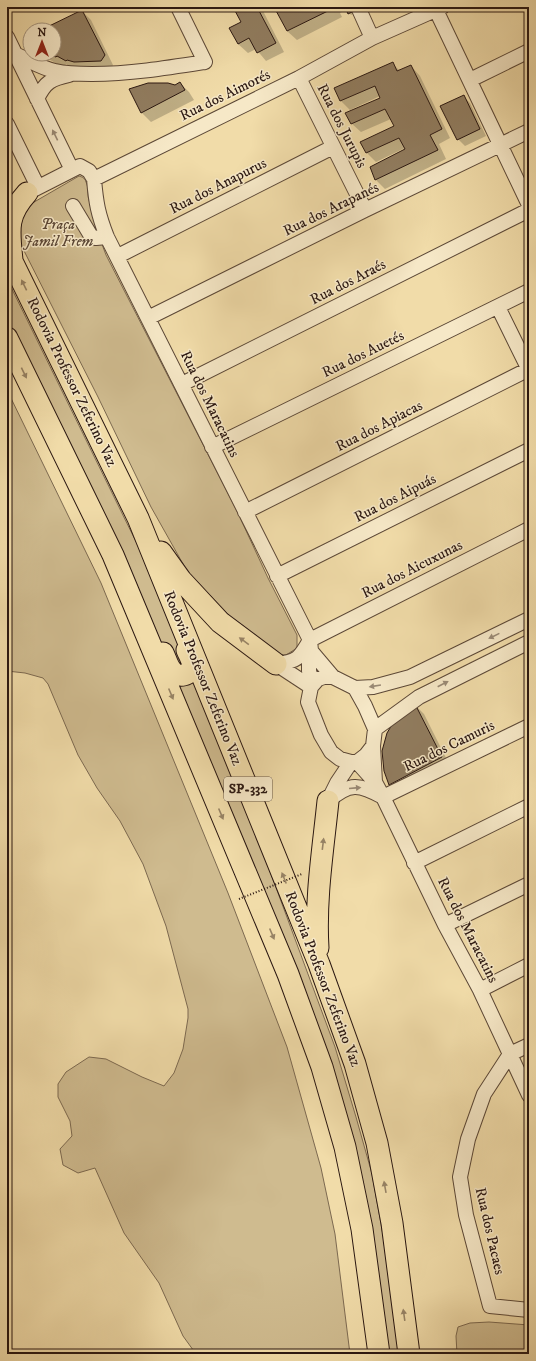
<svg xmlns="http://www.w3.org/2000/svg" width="536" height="1361" viewBox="0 0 536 1361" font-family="'IM FELL DW Pica',serif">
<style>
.green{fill:#cfbb8f;stroke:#7c6950}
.shadow{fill:#0003}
.building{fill:#917d60;stroke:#2a1711}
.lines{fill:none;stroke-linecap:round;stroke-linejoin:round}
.minor-casing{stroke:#5c4837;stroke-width:16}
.highway-casing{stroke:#2a1711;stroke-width:23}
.minor{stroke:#f6e8c7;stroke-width:14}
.highway{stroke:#f1dca9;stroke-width:21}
.path-bridge{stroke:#2a1711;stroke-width:2;stroke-dasharray:1 2;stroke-linecap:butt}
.oneway{fill:#9a8a75}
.oneway2{fill:#978365}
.labels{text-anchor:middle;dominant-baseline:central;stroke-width:3;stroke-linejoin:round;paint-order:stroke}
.shield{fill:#f6e8c7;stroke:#675648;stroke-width:1}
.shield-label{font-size:14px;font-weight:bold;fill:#2a1711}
.street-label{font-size:15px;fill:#2a1711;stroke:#f6e8c7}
.park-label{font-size:15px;font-style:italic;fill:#5c4837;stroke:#f6e8c7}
</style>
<rect width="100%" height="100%" fill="#f1dca9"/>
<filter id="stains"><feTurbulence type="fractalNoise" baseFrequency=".005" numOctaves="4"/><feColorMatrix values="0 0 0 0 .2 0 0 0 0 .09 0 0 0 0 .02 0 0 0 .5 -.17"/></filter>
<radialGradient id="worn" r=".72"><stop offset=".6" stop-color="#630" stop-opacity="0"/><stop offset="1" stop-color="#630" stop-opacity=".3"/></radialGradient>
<!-- green -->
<path class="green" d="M79,176C82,177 85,178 86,182C89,187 87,195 89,200C93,219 99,237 106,255L236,509L268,578L297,635V648L286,655L266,654L187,571L151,507L98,397L17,237V219L29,205Z
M7,279L144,558L238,785L335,1047L356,1117L372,1174L383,1235L399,1354H385L356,1164L128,567L7,320Z
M7,390L101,583L228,893L287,1047L321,1168L335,1234L350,1354H196L183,1336L159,1283L124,1233L95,1168L78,1173L63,1165L60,1149L72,1136L70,1121L58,1097V1084L66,1072L89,1057L106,1059L142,1077L164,1086L174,1073L183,1049L188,1018V1009L166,926L143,864L120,821L97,788L78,755L48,684L43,678L25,673L7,671Z
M489,1322L529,1325V1354H457L456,1336L458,1327L470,1323Z"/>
<!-- shadow -->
<path class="shadow" d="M234,7H261L284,52L266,61L256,49L248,53L238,44L242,22Z
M276,7H354L357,12L351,15L347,9L340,13L342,17L297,40L287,31Z
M82,11L91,20L113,65L110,70H75L66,64L65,66L57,64L47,58L43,54H54V30H43Z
M393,64L400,71L411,66L420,76L450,138L439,144L446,159L385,189L376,180L371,168L406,150L405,148L376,162L367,153L361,142L395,126L391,119L361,132L351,123L381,98L380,96L350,110L340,100Z
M180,83L189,92L194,100L151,122L142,113L130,90L175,86Z
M463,96L470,103L486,136L465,146L458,139Z
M415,705L424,714L450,766L399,794L390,785L385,771Z"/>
<!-- building -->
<path class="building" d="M233,7H257L276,43L257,53L249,38L238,44L229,28L241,22Z
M274,7H334V8L287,31Z
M345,7H354L356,10L348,14Z
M82,10L105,55L101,61L74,62L67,60L66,61L57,56L56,57L46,54H54V30H41Z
M393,62L397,71L411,65L442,129L430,135L438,150L375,180L370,167L405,149L399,138L366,153L360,142L394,126L385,109L351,124L345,113L380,98L375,86L340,101L334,88Z
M180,82L185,90L141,113L129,89L148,83H168L175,85Z
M464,95L480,129L457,140L440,106Z
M415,704L442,757L389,785L384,771L382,751L387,733L396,718Z"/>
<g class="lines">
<!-- minor casing -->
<g class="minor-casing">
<path id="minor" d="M358,7L372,38
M436,10L529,205
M7,37L72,170
M15,54C29,60 41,68 55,71C67,74 80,74 92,74C130,74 167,68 205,62L178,7
M299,78L365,210
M470,80L529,51
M37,99C45,82 51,79 69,75
M7,124L38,187
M94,179C96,203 98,214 107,237L310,640L311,651L309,661V671L313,684
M27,193L80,166L89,171L94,179L299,78L372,38L442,7
M73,206L91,236L96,238L107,237
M118,256L333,147
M498,307L529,370
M148,318L365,210L529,131
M182,384L529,210
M212,447L529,291
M245,512L529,369
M277,576L529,450
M311,651L333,677
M276,664C297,662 300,658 310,640L529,529
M276,664L311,687
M324,677H333L355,688L365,706L375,729L373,746L366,755L357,762H351L340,759L331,752L321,735L308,702L311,687L318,679Z
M355,688L373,687L410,677L529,619
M375,729L419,697L529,642
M373,746L375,782
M357,762L375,782L383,797L445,925L480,990L529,1095
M329,799L337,783L351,762
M328,801C350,782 359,784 383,797L529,726
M414,863L529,806
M445,925L529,884
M480,990L529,965
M529,1045L510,1054L484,1094L468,1139L460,1177L466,1215L490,1306L529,1310"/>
</g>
<!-- highway casing -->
<g class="highway-casing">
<path id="highway" d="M7,251L138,518L319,964L355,1064L377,1143L392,1223L409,1354
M12,260C9,230 6,216 27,193
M7,338L113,555L288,974L322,1067L345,1147L362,1229L379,1354
M161,552L181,580L220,622L276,664
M163,653C166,659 168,667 172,671C178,678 191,676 192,666C193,661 189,655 187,650
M318,948C315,899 323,850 328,801"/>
</g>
<!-- minor -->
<use href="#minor" class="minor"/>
<!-- highway -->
<use href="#highway" class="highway"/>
<!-- path-bridge -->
<path class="path-bridge" d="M239,899L302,874"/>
</g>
<!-- one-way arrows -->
<defs><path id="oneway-solid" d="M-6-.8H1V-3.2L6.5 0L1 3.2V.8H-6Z"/></defs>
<g class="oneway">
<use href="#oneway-solid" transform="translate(55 135) rotate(-116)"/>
<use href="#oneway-solid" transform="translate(494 636) rotate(154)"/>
<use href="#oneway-solid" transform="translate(443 684) rotate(-27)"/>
<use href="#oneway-solid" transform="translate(375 686) rotate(171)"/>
<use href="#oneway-solid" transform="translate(355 788) rotate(-5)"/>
</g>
<g class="oneway2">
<use href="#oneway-solid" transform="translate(24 285) rotate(-116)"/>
<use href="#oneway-solid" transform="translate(24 373) rotate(64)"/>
<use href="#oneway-solid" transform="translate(244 641) rotate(-144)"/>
<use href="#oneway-solid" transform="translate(171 694) rotate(67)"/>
<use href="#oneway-solid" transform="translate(221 814) rotate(67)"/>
<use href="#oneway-solid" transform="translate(323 844) rotate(-83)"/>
<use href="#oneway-solid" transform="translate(284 878) rotate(-112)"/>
<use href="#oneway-solid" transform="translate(272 934) rotate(67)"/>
<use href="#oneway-solid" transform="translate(385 1187) rotate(-100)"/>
<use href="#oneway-solid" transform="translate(404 1315) rotate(-98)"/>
</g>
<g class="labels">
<!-- shield labels -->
<rect class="shield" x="224" y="777" width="48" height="24" rx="3"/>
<g class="shield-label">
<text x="248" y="789">SP-332</text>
</g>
<!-- street labels -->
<g class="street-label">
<text transform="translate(225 95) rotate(-26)">Rua dos Aimorés</text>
<text transform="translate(342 126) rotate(63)">Rua dos Jurupis</text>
<text transform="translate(218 186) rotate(-27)">Rua dos Anapurus</text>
<text transform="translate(331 209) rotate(-26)">Rua dos Arapanés</text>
<text transform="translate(348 282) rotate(-27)">Rua dos Araés</text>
<text transform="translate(363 354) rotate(-26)">Rua dos Auetés</text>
<text transform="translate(72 382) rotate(64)">Rodovia Professor Zeferino Vaz</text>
<text transform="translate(210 404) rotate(64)">Rua dos Maracatins</text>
<text transform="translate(379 426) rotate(-27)">Rua dos Apiacas</text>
<text transform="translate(395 498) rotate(-27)">Rua dos Aipuás</text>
<text transform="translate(412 569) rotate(-27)">Rua dos Aicuxunas</text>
<text transform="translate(203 678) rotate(68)">Rodovia Professor Zeferino Vaz</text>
<text transform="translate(449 746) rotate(-26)">Rua dos Camuris</text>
<text transform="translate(468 930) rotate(63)">Rua dos Maracatins</text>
<text transform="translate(323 979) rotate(69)">Rodovia Professor Zeferino Vaz</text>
<text transform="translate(490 1231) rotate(77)">Rua dos Pacaes</text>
</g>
<!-- park labels -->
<g class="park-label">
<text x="58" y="224">Praça<tspan x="58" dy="17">Jamil Frem</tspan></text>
</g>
</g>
<!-- margin -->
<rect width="536" height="1361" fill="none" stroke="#f1dca9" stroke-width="24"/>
<rect x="8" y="8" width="520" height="1345" fill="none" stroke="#2a1711" stroke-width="2"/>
<rect x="12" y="12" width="512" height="1337" fill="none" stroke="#2a1711"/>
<!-- north arrow -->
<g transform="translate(42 42)"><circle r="19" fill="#f6e8c7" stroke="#a4947e"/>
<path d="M0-3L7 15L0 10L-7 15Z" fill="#8f2418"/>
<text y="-6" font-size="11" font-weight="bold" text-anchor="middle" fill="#2a1711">N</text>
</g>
<rect width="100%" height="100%" filter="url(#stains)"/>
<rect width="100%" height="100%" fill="url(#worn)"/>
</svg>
